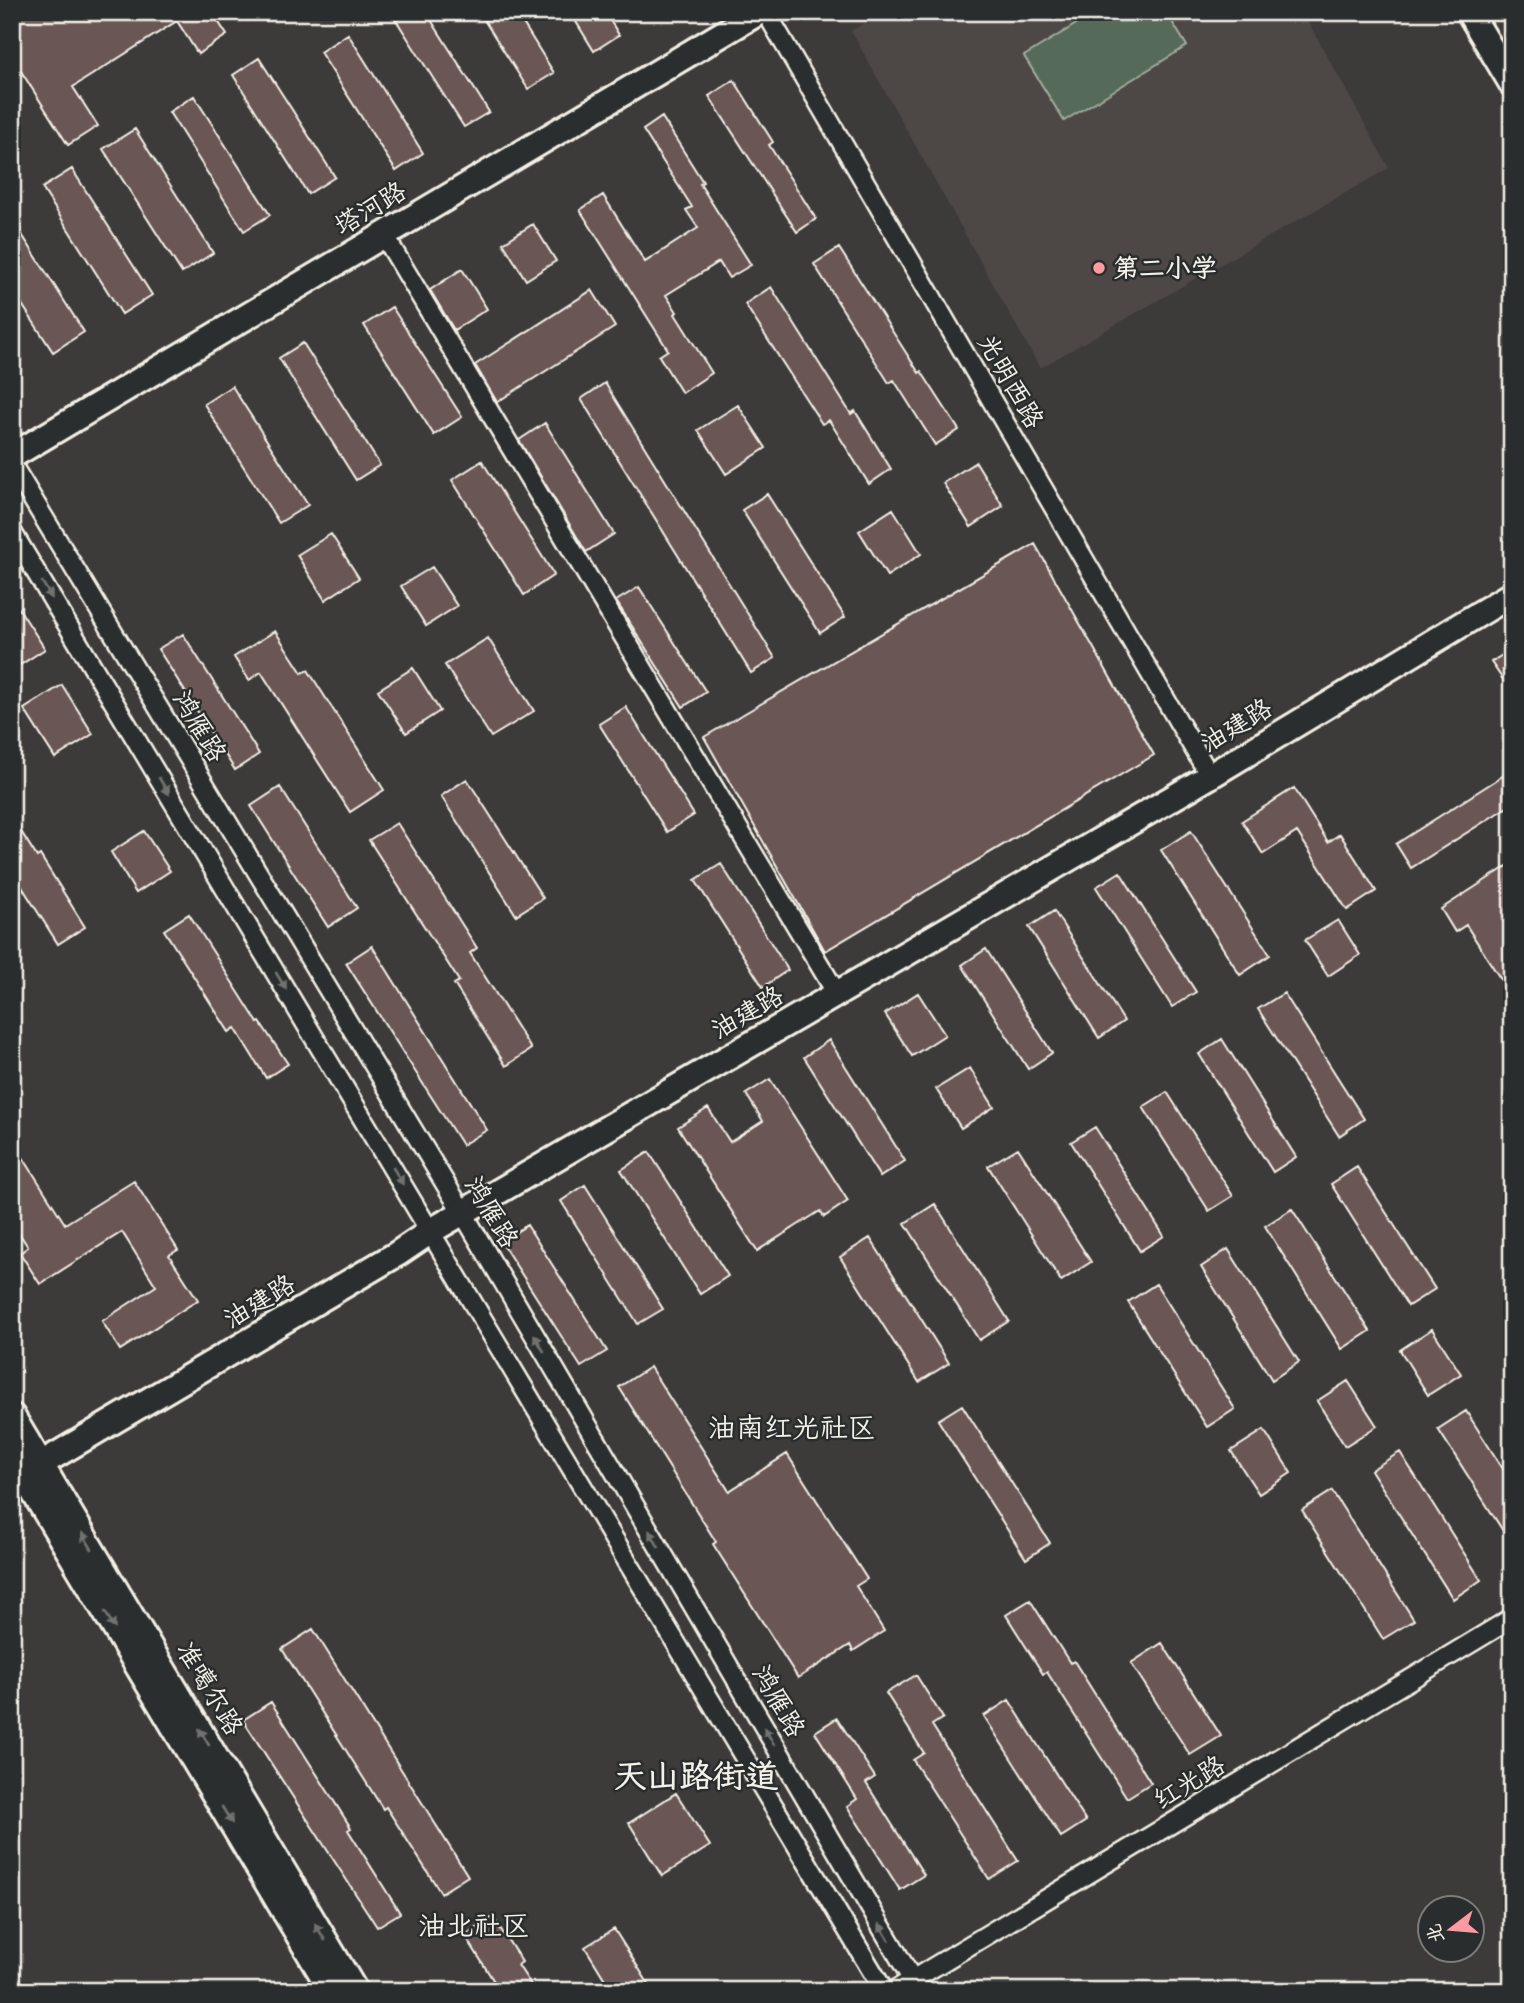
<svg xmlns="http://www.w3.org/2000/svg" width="1524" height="2003" viewBox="0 0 1524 2003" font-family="Itim,'LXGW WenKai TC',sans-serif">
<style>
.built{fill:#4d4645}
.green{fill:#546b58;stroke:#a4aea0;stroke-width:2}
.building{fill:#6a5755;stroke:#f4f1e8;stroke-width:2}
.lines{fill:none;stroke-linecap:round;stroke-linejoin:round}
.street-casing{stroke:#f4f1e8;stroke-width:23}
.secondary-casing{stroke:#f4f1e8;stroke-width:30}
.street{stroke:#2a2d2e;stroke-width:18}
.secondary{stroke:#2a2d2e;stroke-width:24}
.oneway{fill:#71726f}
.poi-dot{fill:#ff9aa2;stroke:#2a2d2e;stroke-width:2.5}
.labels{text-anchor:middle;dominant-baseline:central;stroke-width:5;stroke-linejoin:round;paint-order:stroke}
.street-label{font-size:26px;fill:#f4f1e8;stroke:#2a2d2e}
.poi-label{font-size:26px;font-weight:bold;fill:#f4f1e8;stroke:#2a2d2e;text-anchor:start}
.neighbourhood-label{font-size:28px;fill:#f4f1e8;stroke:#2a2d2e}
.district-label{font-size:33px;font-weight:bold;fill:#f4f1e8;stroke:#2a2d2e}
</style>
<rect width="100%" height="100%" fill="#3d3a3a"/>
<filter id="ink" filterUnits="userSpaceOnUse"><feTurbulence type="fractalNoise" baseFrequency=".0143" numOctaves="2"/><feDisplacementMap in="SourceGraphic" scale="14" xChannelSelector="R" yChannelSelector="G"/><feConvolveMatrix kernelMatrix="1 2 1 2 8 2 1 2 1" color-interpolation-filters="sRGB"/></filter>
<g filter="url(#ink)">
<!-- built -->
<path class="built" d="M882,12H1303L1389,168L1040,368L851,31Z"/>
<!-- green -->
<path class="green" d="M1096,12H1166L1187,46L1064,121L1024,56Z"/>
<!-- building -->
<path class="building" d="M12,12H212L227,35L198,54L177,21L73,87L98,126L68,145L12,57Z
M391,12H426L489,112L464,127Z
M479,12H516L554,73L528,89Z
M570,12H605L619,35L594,51Z
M348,34L423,153L396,171L320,52Z
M259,58L335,177L308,194L233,75Z
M734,80L773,142L769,145L816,219L797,232L709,96Z
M194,96L270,215L244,231L169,112Z
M662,117L703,182L700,184L751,265L729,278L719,262L666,295L677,312L675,314L712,373L682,393L659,356L668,350L580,210L603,195L645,262L698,228L686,210L692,207L643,130Z
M135,129L213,253L182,273L103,149Z
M72,169L152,295L122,314L42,188Z
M12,219L84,332L53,352L12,289Z
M533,224L556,261L526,280L503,243Z
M839,248L919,373L921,371L959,430L935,445L894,380L889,383L814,264Z
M462,269L487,309L454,330L430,290Z
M771,287L851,414L855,411L891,469L869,484L829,420L822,424L745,304Z
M592,290L615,327L497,402L475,365Z
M392,307L462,417L434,435L364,325Z
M303,343L380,465L356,480L279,358Z
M605,383L775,658L751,673L581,399Z
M232,386L308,505L279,523L204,404Z
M738,405L766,448L726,474L698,430Z
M545,423L614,534L586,552L519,440Z
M482,461L554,575L524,595L452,480Z
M976,462L1003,506L971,527L943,483Z
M767,494L845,617L820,633L742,510Z
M893,509L921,554L887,576L859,531Z
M331,534L359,578L325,600L297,555Z
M1035,544L1154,755L825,951L704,737Z
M432,567L457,606L426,626L401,586Z
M639,587L706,692L683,707L616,601Z
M12,598L45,649L20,665L12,652Z
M275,631L302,673L308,670L384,790L350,812L261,672L249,680L234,657Z
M183,634L259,754L235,770L158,649Z
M488,638L534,711L491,737L445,665Z
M1512,649V693L1491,662Z
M413,668L440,711L406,733L378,690Z
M62,685L93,734L55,758L24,709Z
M626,707L694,815L667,832L599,724Z
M1512,770V804L1411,868L1396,844Z
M467,779L543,898L516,915L441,796Z
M280,787L357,908L328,927L251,806Z
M1294,788L1328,842L1340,834L1376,891L1347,910L1297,832L1263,854L1242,821Z
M12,817L37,857L40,855L85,927L58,944L12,871Z
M397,823L477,948L470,953L531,1049L506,1066L454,984L459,981L369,840Z
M144,831L170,871L136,893L111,852Z
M1191,831L1270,955L1240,975L1161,850Z
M1512,863V997L1466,925L1455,932L1441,909Z
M721,864L788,970L763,987L695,880Z
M1120,872L1196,992L1172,1007L1096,887Z
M1054,911L1124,1021L1099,1038L1029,927Z
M189,914L258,1023L260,1022L288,1064L266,1078L235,1028L229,1032L164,930Z
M1338,920L1360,955L1328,976L1305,940Z
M372,946L487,1130L462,1145L346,963Z
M986,949L1052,1053L1028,1069L962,965Z
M918,993L945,1035L912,1056L885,1014Z
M1284,993L1364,1119L1339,1136L1258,1009Z
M1222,1039L1296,1157L1273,1172L1199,1054Z
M829,1040L905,1161L880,1177L804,1057Z
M970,1068L994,1107L961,1128L936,1089Z
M770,1079L848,1201L824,1217L820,1211L757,1251L678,1127L708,1108L730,1142L763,1121L746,1094Z
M1167,1092L1233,1196L1209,1211L1143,1107Z
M1095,1127L1164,1236L1140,1251L1071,1142Z
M12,1140L65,1224L134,1181L178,1250L169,1255L198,1300L120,1350L102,1321L156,1286L122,1232L40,1284L20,1253L28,1247L12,1222Z
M1018,1148L1091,1262L1061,1281L988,1166Z
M649,1152L728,1276L700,1294L621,1170Z
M1357,1167L1435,1289L1408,1306L1331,1184Z
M585,1185L663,1309L638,1324L561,1201Z
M935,1204L1009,1321L979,1340L905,1223Z
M1292,1209L1370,1331L1342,1349L1265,1226Z
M527,1225L607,1351L581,1367L501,1242Z
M870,1238L949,1363L919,1382L840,1257Z
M1228,1249L1299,1362L1272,1380L1201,1267Z
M1156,1284L1235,1409L1207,1427L1128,1302Z
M1432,1329L1461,1374L1428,1395L1400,1350Z
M650,1367L729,1491L787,1454L867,1579L856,1586L884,1631L853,1651L850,1645L798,1678L713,1544L716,1542L619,1387Z
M1348,1381L1377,1426L1345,1446L1317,1401Z
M962,1405L1050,1543L1026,1559L938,1420Z
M1466,1411L1512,1483V1545L1438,1429Z
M1264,1430L1291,1473L1259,1494L1231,1451Z
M1400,1452L1481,1580L1453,1599L1371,1470Z
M1332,1491L1414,1620L1383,1639L1302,1510Z
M1030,1600L1070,1663L1074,1661L1151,1783L1127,1798L1047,1672L1043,1674L1006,1615Z
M313,1629L468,1876L441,1893L386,1807L383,1809L282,1649Z
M1162,1643L1221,1736L1190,1755L1131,1663Z
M916,1675L943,1718L932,1725L1018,1861L989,1879L913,1760L924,1753L886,1693Z
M1009,1700L1086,1821L1061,1837L984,1716Z
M271,1702L351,1828L348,1830L400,1913L377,1927L243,1720Z
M837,1718L875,1777L866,1783L924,1875L900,1890L847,1806L857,1799L815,1732Z
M676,1793L710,1846L662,1876L629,1823Z
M493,1917L522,1962L518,1965L535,1991H500L465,1935Z
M614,1929L653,1991H612L585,1947Z"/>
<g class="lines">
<!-- street casing -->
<g class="street-casing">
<path id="street" d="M766,12L1210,776
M384,235L837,994
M12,465L463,1213L919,1991
M12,532L884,1991
M894,1991L1512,1618"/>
</g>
<!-- secondary casing -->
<g class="secondary-casing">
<path id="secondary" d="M1469,12L1512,84
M12,456L759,12
M12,1416L355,1991
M12,1456L332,1991
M12,1481L397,1254L431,1231L1210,776L1512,594"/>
</g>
<!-- street -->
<use href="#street" class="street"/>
<!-- secondary -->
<use href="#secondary" class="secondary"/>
</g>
<!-- one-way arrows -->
<defs><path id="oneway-solid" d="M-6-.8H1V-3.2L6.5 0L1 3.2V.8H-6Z" transform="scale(1.75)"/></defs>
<g class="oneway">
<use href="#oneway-solid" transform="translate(47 590) rotate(59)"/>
<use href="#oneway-solid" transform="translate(164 786) rotate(59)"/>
<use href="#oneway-solid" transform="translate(281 981) rotate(59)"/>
<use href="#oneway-solid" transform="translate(398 1176) rotate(59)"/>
<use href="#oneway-solid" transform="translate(539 1343) rotate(-120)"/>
<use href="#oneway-solid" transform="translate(654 1539) rotate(-120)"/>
<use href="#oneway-solid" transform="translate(87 1541) rotate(-121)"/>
<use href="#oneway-solid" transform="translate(110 1620) rotate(59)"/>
<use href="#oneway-solid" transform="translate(769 1736) rotate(-120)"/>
<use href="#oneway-solid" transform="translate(204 1737) rotate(-121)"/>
<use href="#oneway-solid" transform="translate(227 1815) rotate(59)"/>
<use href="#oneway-solid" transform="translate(320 1932) rotate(-121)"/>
<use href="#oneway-solid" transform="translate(884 1932) rotate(-120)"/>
</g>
</g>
<!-- markers -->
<circle class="poi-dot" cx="1099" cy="268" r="7"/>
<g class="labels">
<!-- street labels -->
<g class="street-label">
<text transform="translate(370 208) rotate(-31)">塔河路</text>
<text transform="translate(1011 381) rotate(60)">光明西路</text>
<text transform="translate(1236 725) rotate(-31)">油建路</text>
<text transform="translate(200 726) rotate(59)">鸿雁路</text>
<text transform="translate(747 1012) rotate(-30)">油建路</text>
<text transform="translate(492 1212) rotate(59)">鸿雁路</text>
<text transform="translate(259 1301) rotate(-31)">油建路</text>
<text transform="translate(210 1688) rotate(59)">准噶尔路</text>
<text transform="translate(779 1701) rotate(60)">鸿雁路</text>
<text transform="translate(1189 1782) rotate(-31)">红光路</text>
</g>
<!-- poi labels -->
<g class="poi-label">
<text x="1113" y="268">第二小学</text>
</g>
<!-- neighbourhood labels -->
<g class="neighbourhood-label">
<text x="792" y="1427">油南红光社区</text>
<text x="474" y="1925">油北社区</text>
</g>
<!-- district labels -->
<g class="district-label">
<text x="696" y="1775">天山路街道</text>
</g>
</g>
<!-- margin -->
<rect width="1524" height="2003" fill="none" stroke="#2a2d2e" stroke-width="42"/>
<rect x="21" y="21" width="1482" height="1961" fill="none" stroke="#f4f1e8" stroke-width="2.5" filter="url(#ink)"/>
<!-- north arrow -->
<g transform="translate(1451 1929) rotate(254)"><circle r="33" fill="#2a2d2e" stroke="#7b7b78" stroke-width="2"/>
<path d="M0-5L12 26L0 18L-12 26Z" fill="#ff9aa2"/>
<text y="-10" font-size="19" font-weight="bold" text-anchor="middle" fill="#f4f1e8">北</text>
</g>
</svg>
